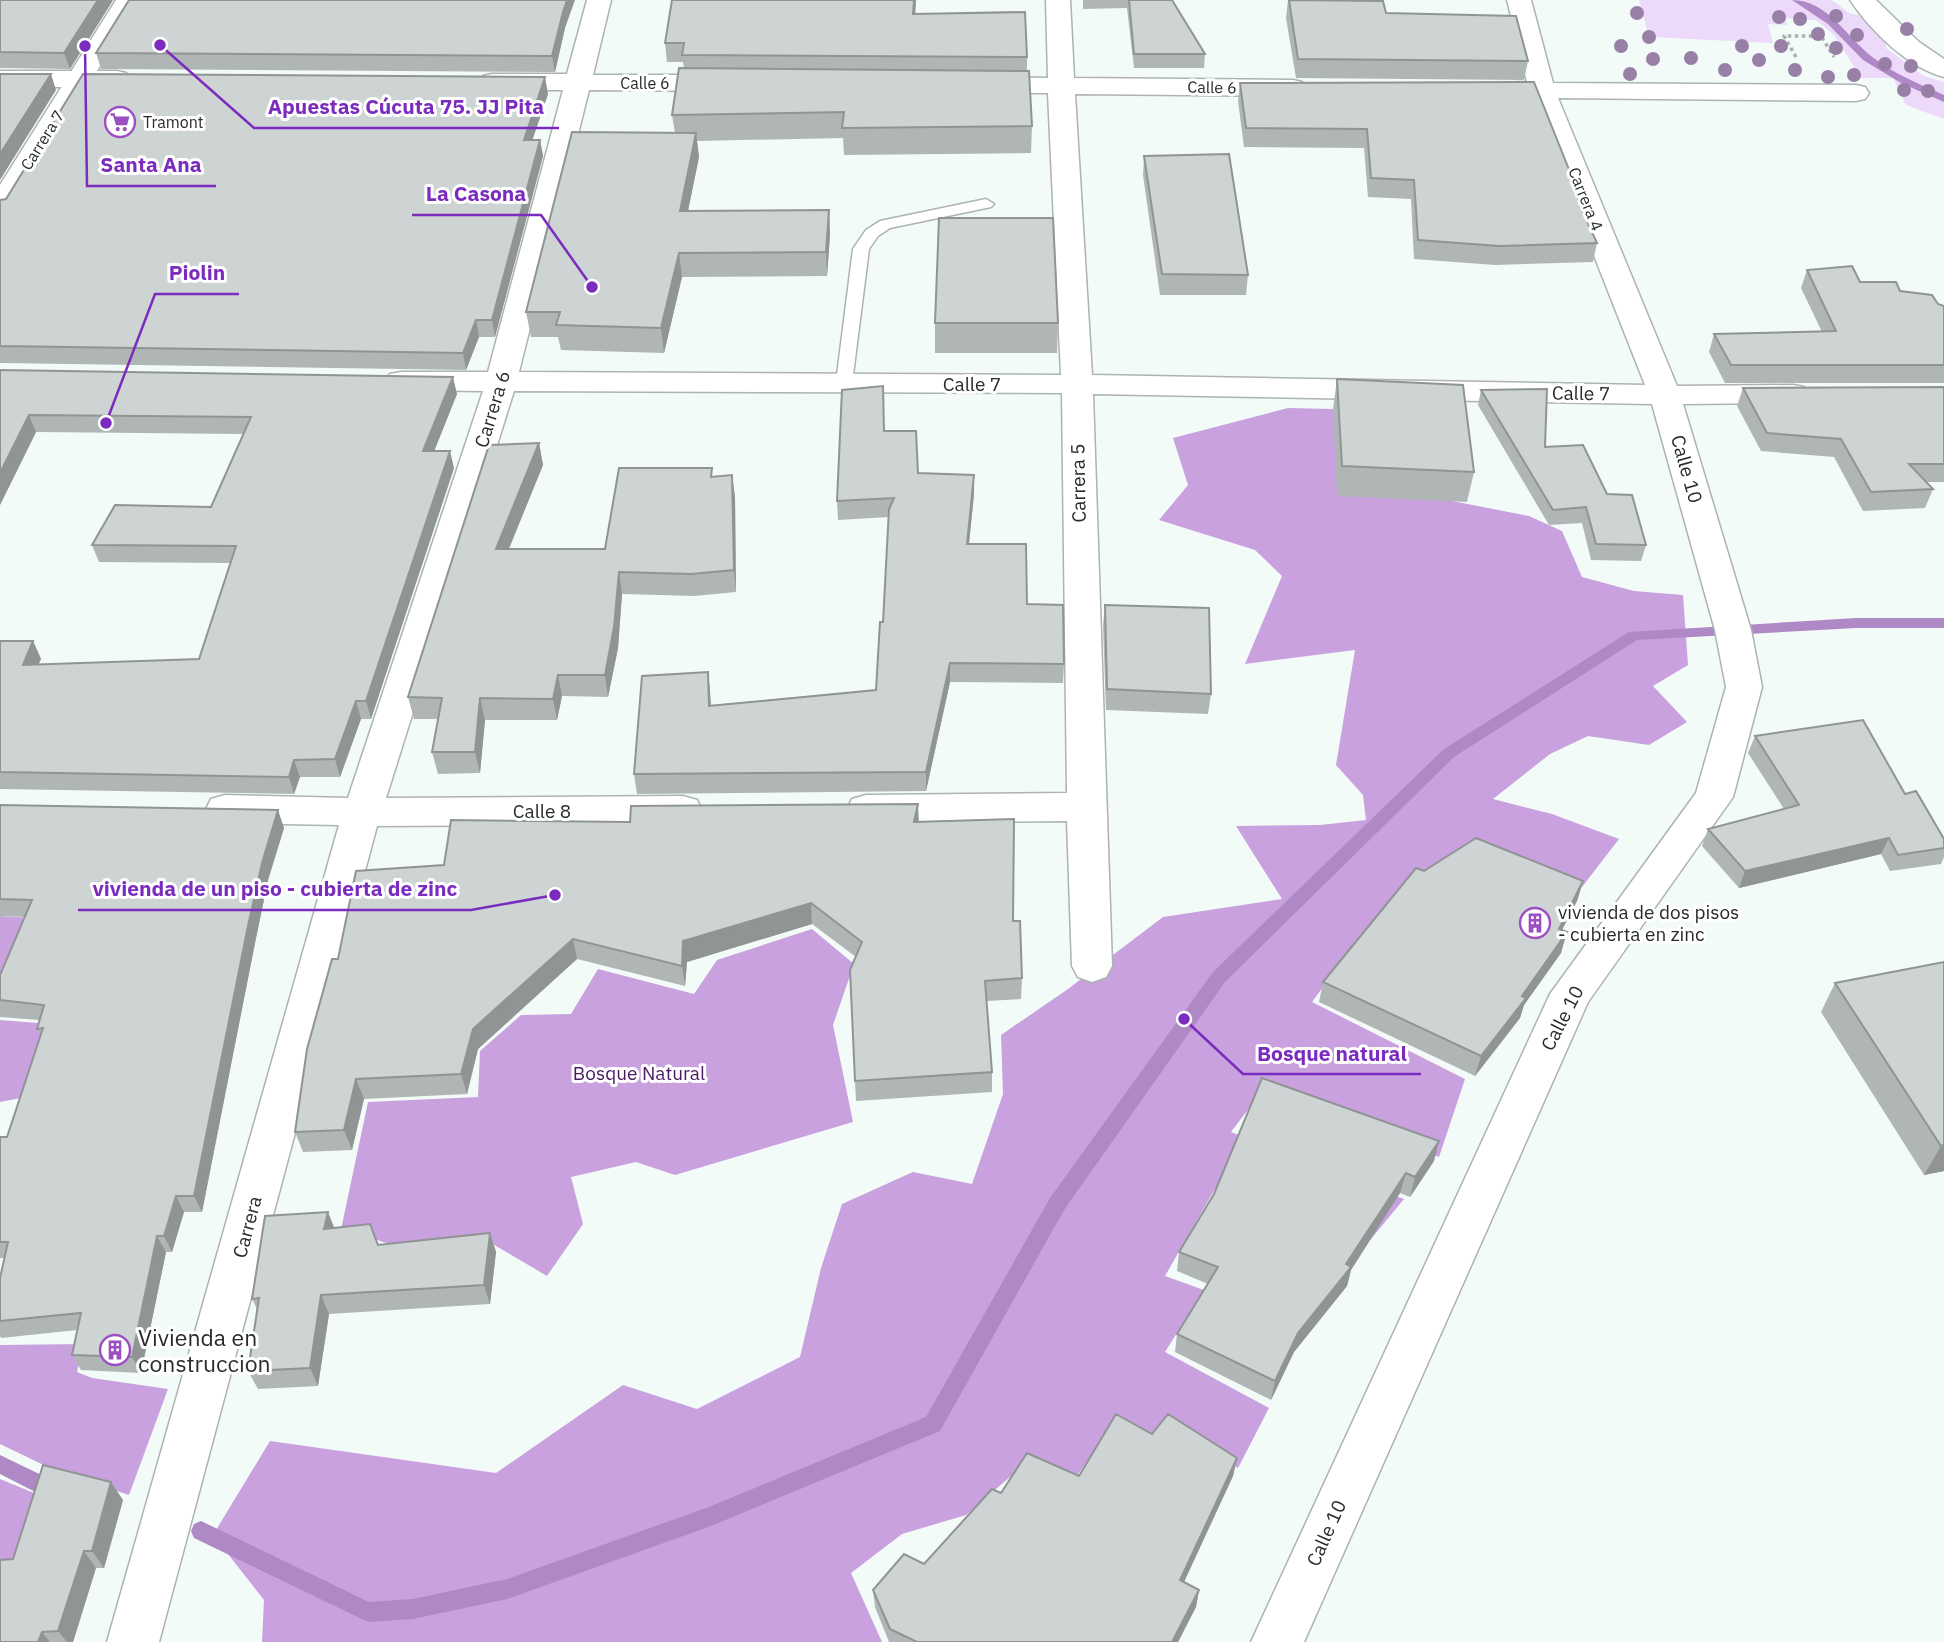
<svg xmlns="http://www.w3.org/2000/svg" width="1944" height="1642" viewBox="0 0 1944 1642" font-family="'IBM Plex Sans',sans-serif">
<style>
.green{fill:#edd9f9}
.forest{fill:#c8a1de}
.lines{fill:none;stroke-linecap:round;stroke-linejoin:round}
.stream{fill:#af89c5;fill-rule:evenodd}
.service-casing{stroke:#acb3b2;stroke-width:3}
.minor-casing{stroke:#acb3b2;stroke-width:3}
.tertiary-casing{stroke:#acb3b2;stroke-width:3}
.path{stroke:#aab0ae;stroke-width:3.5;stroke-dasharray:3.5 3.5;stroke-linecap:butt}
.service{fill:#fff;fill-rule:evenodd}
.minor{fill:#fff;fill-rule:evenodd}
.tertiary{fill:#fff;fill-rule:evenodd}
.tree{fill:#977fa6}
.wall{fill:#b0b6b5}
.shaded-wall{fill:#909494}
.building{fill:#cdd4d3;stroke:#909494;stroke-width:2}
.labels{text-anchor:middle;dominant-baseline:central;stroke-width:6;stroke-linejoin:round;paint-order:stroke}
.far-street-label{font-size:16px;fill:#282b2b;stroke:#fff}
.far-poi-label{font-size:16px;fill:#282b2b;stroke:#fff;text-anchor:start}
.street-label{font-size:19px;fill:#282b2b;stroke:#fff}
.poi-label{font-size:19px;fill:#282b2b;stroke:#fff;text-anchor:start}
.park-label{font-size:19px;fill:#4b1a62;stroke:#fff}
.near-poi-label{font-size:23px;fill:#282b2b;stroke:#fff;text-anchor:start}
.leader{fill:none;stroke:#7b2cbf;stroke-width:2.5}
.callout-dot{fill:#7b2cbf;stroke:#fff;stroke-width:2.5}
.callout-label{font-size:21px;text-anchor:middle;font-weight:bold;fill:#7b2cbf;stroke:#fff;stroke-width:6;stroke-linejoin:round;paint-order:stroke}
</style>
<rect width="100%" height="100%" fill="#f3fbf9"/>
<!-- green -->
<path class="green" d="M1639,0H1832L1849,13L1875,19L1886,31V48L1924,76L1944,82V119L1906,105L1893,78H1861L1834,35L1816,20L1785,18L1787,25L1768,24L1773,43L1649,37Z"/>
<!-- forest -->
<path class="forest" d="M1288,408L1333,409L1442,499L1529,516L1562,531L1582,577L1634,591L1683,595L1688,665L1653,686L1687,722L1649,745L1588,736L1550,754L1493,799L1552,814L1619,839L1575,896L1385,921L1362,934L1312,1002L1465,1079L1439,1157L1259,1095L1231,1132L1404,1199L1371,1239L1216,1187L1165,1276L1204,1290L1165,1352L1269,1408L1238,1468L1166,1426L1148,1441L1114,1424L1071,1484L1026,1463L966,1515L902,1534L851,1573L882,1642H262L264,1600L213,1535L270,1441L496,1473L623,1385L697,1409L800,1357L821,1268L842,1204L913,1172L972,1184L1003,1094L1001,1035L1068,989L1163,917L1282,899L1236,826L1320,825L1366,820L1363,795L1336,765L1355,650L1245,664L1282,576L1255,550L1159,520L1188,485L1173,438Z
M0,916L33,918L0,1004Z
M812,929L854,964L833,1025L853,1122L675,1175L636,1162L571,1177L583,1224L547,1276L491,1243L408,1251L372,1238L339,1239L368,1102L478,1097L480,1051L521,1015L571,1014L598,969L694,994L717,960Z
M0,1020L50,1024L26,1097L0,1102Z
M83,1344L77,1372L92,1378L168,1389L129,1495L56,1471L0,1444V1345Z
M0,1479L46,1498L27,1557L0,1565Z"/>
<g class="lines">
<!-- stream -->
<path class="stream" d="M1792,0C1827,0 1846,36 1871,56C1892,73 1919,84 1944,95V102L1901,83L1863,60L1828,24Z
M1856,618H1944V628H1856L1637,640L1454,757L1225,982L1064,1210L940,1431L711,1526L507,1599L413,1619L368,1622L194,1538L191,1531L194,1524L201,1521L369,1602L413,1599L507,1579L709,1507L926,1417L1050,1198L1213,972L1444,749L1629,632Z
M0,1455L58,1483L61,1490L58,1497L51,1500L0,1474Z"/>
<!-- service casing -->
<g class="service-casing">
<path id="service" d="M986,199L994,204L991,207L890,228L878,236L869,249L852,383L844,388L838,387L836,383L853,249L866,230L880,221Z"/>
</g>
<!-- minor casing -->
<g class="minor-casing">
<path id="minor" d="M587,0H611L593,75H729L738,77L742,83L738,89L729,91L589,90L519,372L1061,375L1048,93H979L970,91L966,85L970,79L979,77L1048,78L1046,0H1070L1074,78L1293,80L1302,82L1306,88L1302,94L1293,96L1075,94L1092,375L1645,385L1532,98L1477,96L1473,90L1477,84L1527,82L1507,0H1531L1553,83L1856,85L1865,87L1869,93L1865,99L1856,101L1558,98L1677,386L1793,385L1804,387L1809,394L1804,401L1793,403L1683,404L1751,630L1762,687L1733,797L1588,1002L1304,1642H1251L1550,994L1696,793L1726,687L1715,630L1652,404L1093,394L1112,966L1106,977L1092,982L1078,977L1072,966L1067,821L866,823L852,819L847,809L852,799L866,795L1067,793L1062,393L514,391L386,798L683,796L697,800L702,810L697,820L683,824L377,826L159,1642H107L339,825L225,823L211,819L206,809L211,799L225,795L348,798L483,391L401,390L390,388L385,381L390,374L401,372H488L563,90H492L483,88L479,82L483,76L492,74H567Z
M1850,0H1876L1919,42L1944,59V77C1908,68 1870,30 1850,0Z
M0,71H117L126,73L130,79L126,85L117,87H0Z"/>
</g>
<!-- tertiary casing -->
<g class="tertiary-casing">
<path id="tertiary" d="M116,0H140L14,208L10,214L0,216V185Z"/>
</g>
<!-- path -->
<path class="path" d="M1796,57L1784,36H1821L1834,57"/>
<!-- service -->
<use href="#service" class="service"/>
<!-- minor -->
<use href="#minor" class="minor"/>
<!-- tertiary -->
<use href="#tertiary" class="tertiary"/>
</g>
<!-- trees -->
<g class="tree">
<circle cx="1637" cy="13" r="7"/>
<circle cx="1836" cy="16" r="7"/>
<circle cx="1779" cy="17" r="7"/>
<circle cx="1800" cy="19" r="7"/>
<circle cx="1907" cy="29" r="7"/>
<circle cx="1818" cy="34" r="7"/>
<circle cx="1857" cy="35" r="7"/>
<circle cx="1649" cy="37" r="7"/>
<circle cx="1621" cy="46" r="7"/>
<circle cx="1742" cy="46" r="7"/>
<circle cx="1781" cy="46" r="7"/>
<circle cx="1836" cy="48" r="7"/>
<circle cx="1691" cy="58" r="7"/>
<circle cx="1653" cy="59" r="7"/>
<circle cx="1759" cy="60" r="7"/>
<circle cx="1885" cy="64" r="7"/>
<circle cx="1911" cy="66" r="7"/>
<circle cx="1725" cy="70" r="7"/>
<circle cx="1795" cy="70" r="7"/>
<circle cx="1630" cy="74" r="7"/>
<circle cx="1854" cy="75" r="7"/>
<circle cx="1828" cy="77" r="7"/>
<circle cx="1904" cy="90" r="7"/>
<circle cx="1928" cy="91" r="7"/>
</g>
<!-- wall -->
<path class="wall" d="M0,0H113L70,69L0,68Z
M672,0H916L915,14L1027,57V71L1032,126L1031,153L844,155L843,138L697,141L699,157L688,211L829,210L830,235L827,276L682,277L664,353L561,350L558,337H531L526,312L675,133L672,115L684,68L683,62H667L665,43Z
M1083,0H1172L1205,54L1204,68H1134L1127,8L1083,9Z
M1288,0L1528,61L1524,80L1296,78L1286,18Z
M565,28L555,72L101,69L96,53Z
M1240,83L1581,208L1597,243L1593,262L1495,265L1414,259L1411,199L1368,197L1364,148L1244,147L1238,101Z
M548,94L532,140H540L543,156L495,337H479L466,370L0,363V200Z
M1144,156L1248,275L1246,295H1160L1143,175Z
M1807,270L1900,291L1944,306V383H1725L1709,352L1714,334L1822,332L1801,288Z
M935,323H1058L1057,353H935Z
M0,370L457,394L434,451L454,468L371,719H361L340,777H300L294,794L0,789V641H33L41,659L38,664L199,659L230,563L99,562L92,545L211,507L243,434L36,432L0,505Z
M1337,379L1474,472L1467,502L1337,496L1333,409Z
M1944,387V482H1927L1933,489L1925,508L1863,511L1834,457L1761,451L1737,406L1743,388Z
M1481,390L1545,447L1607,494L1646,545L1641,561L1591,560L1582,523L1549,525L1478,405Z
M539,443L543,465L509,549H605L713,477L732,475L735,497L736,592L694,596L622,594L618,648L608,697L562,696L557,720H485L480,773L438,774L432,752L438,719H414L408,697Z
M918,473L974,494L969,544L1027,604L1064,664L1063,683L950,682L926,791L637,794L634,774L708,672L711,705L876,690L883,622L889,517L838,520L837,501Z
M1105,605L1211,694L1208,714L1106,710L1103,626Z
M1755,736L1905,794L1944,839V857L1941,864L1890,871L1881,854L1739,888L1702,846L1708,829L1784,809L1748,753Z
M0,805L284,828L268,880L255,943L202,1212H184L172,1252H166L141,1373L81,1370L72,1355L77,1330L1,1338L0,1336V1278L4,1258H0V1137H7L41,1036L37,1029L39,1020L0,1017V975L25,917L0,916Z
M630,822H919L1013,921L1022,978L1021,999L986,1001L992,1072V1092L856,1101L855,1081L856,957L812,924L687,962L685,986L577,959L478,1049L467,1094L364,1099L352,1150L303,1152L295,1132L338,959L444,865Z
M1424,871L1583,881L1577,901L1562,930L1561,953L1524,1005L1520,1018L1475,1076L1319,1002L1323,982Z
M1944,962V1171L1924,1175L1821,1012L1835,983Z
M1434,1161L1410,1197L1400,1193L1351,1270L1347,1286L1294,1352L1271,1400L1175,1352L1177,1334L1208,1284L1177,1271L1179,1252Z
M334,1228L378,1245L490,1233L496,1252L490,1304L329,1314L318,1386L258,1389L248,1371L257,1309L252,1299Z
M1152,1434L1237,1458L1233,1476L1184,1582L1199,1590L1196,1607L1178,1642H889L875,1607L873,1590L924,1564L1001,1493L1079,1476Z
M123,1500L104,1568H96L73,1642H0L13,1559Z"/>
<!-- shaded-wall -->
<path class="shaded-wall" d="M98,0H113L70,69L64,53Z
M567,0H575L565,28L555,72L552,56L563,12Z
M914,0H916L914,32L913,14Z
M51,74L56,90L0,180V154Z
M545,77L548,94L527,156L524,140Z
M696,133L699,157L683,235L680,211Z
M540,140L543,156L495,337L492,320Z
M829,210L830,235L827,276L826,252Z
M679,253L682,277L664,353L661,328Z
M476,320L479,337L466,370L463,353Z
M453,377L457,394L427,469L423,451Z
M29,415L36,432L0,505V473Z
M539,443L543,465L500,570L496,549Z
M450,451L454,468L371,719L366,701Z
M732,475L735,497L736,592L734,570Z
M974,475V494L967,563V544Z
M619,572L622,594L618,648L608,697L605,675Z
M33,641L41,659L31,682L23,665Z
M950,663V682L926,791V772Z
M708,672L710,691L712,725L709,706Z
M558,675L562,696L557,720L553,699Z
M480,698L485,720L480,773L475,752Z
M356,701L361,719L340,777L335,759Z
M294,760L300,777L294,794L289,777Z
M918,804L919,825L914,822Z
M278,810L284,828L268,880L255,943L202,1212L194,1196L248,926L262,863Z
M1889,838L1881,854L1739,888L1745,871Z
M1583,881L1577,901L1552,949L1559,929Z
M811,903L812,924L687,962L685,986L682,966L683,941Z
M1567,932L1561,953L1524,1005L1520,1018L1475,1076L1481,1056Z
M573,939L577,959L478,1049L467,1094L461,1074L473,1029Z
M356,1079L364,1099L352,1150L344,1130Z
M1439,1141L1434,1161L1410,1197L1415,1177Z
M1944,1145V1171L1924,1175L1941,1146Z
M1406,1173L1400,1193L1351,1270L1347,1286L1294,1352L1271,1400L1275,1381L1298,1333L1346,1264Z
M176,1196L184,1212L172,1252L164,1236Z
M328,1212L336,1232L324,1229Z
M490,1233L496,1252L490,1304L484,1285Z
M157,1236L166,1252L141,1373L132,1357Z
M321,1295L329,1314L318,1386L310,1368Z
M1237,1458L1233,1476L1177,1597L1180,1580Z
M111,1482L123,1500L104,1568L92,1551Z
M84,1551L96,1568L73,1642H67L58,1631Z
M1199,1590L1196,1607L1178,1642H1172Z
M42,1632L50,1642H38Z"/>
<!-- building -->
<path class="building" d="M0,0H98L64,53L0,52Z
M129,0H567L563,12L552,56L96,53Z
M672,0H914L913,14L1025,12L1027,57L682,55L684,43H665Z
M1129,0H1172L1205,54H1134Z
M1289,0L1383,1L1386,13L1516,16L1528,61L1298,59Z
M679,68L1029,71L1032,126L842,128L844,112L672,115Z
M0,74H51L0,154Z
M83,74L545,77L524,140H540L492,320H476L463,353L0,346V200L6,199Z
M1534,82L1572,177L1581,208L1597,243L1499,246L1418,240L1414,180L1371,178L1367,129L1246,128L1240,83Z
M572,132L696,133L680,211L829,210L826,252L679,253L661,328L556,325L560,312H526Z
M1229,154L1248,275L1162,274L1144,156Z
M939,218H1053L1058,323H935Z
M1852,266L1860,282H1896L1900,291L1932,295L1938,304L1944,306V365H1731L1714,334L1836,331L1807,270Z
M0,370L453,377L423,451H450L366,701H356L335,759L294,760L289,777L0,772V641H33L23,665L199,659L236,546L92,545L115,505L211,507L251,417L29,415L0,473Z
M1337,379L1463,385L1474,472L1342,466Z
M883,386L884,431H916L918,473L974,475L967,544H1026L1027,604L1063,605L1064,664L950,663L926,772L634,774L642,676L708,672L709,706L876,690L880,622H883L889,509L894,498L837,501L842,390Z
M1944,387V464H1909L1933,489L1871,492L1841,439L1767,433L1743,388Z
M1547,389L1545,447L1583,445L1607,494L1632,495L1646,545L1596,544L1586,507L1553,510L1481,390Z
M539,443L496,549H605L619,468H712L711,477L732,475L734,570L691,574L619,572L614,627L605,675H558L553,699L480,698L475,752H432L442,698L408,697L489,445Z
M1105,605L1209,608L1211,694L1107,689Z
M1863,720L1905,794L1916,791L1944,839V848L1898,855L1889,838L1745,871L1708,829L1799,805L1755,736Z
M918,804L914,822L1014,819L1013,921H1020L1022,978L985,981L992,1072L855,1081L850,970L862,942L811,903L683,941L682,966L573,939L473,1029L461,1074L356,1079L344,1130L295,1132L307,1049L332,959H338L356,871L444,865L451,820L630,822L631,806Z
M0,805L278,810L262,863L248,926L194,1196H176L164,1236H157L132,1357L72,1355L81,1313L0,1321V1278L8,1242H0V1137H7L43,1028L37,1029L44,1005L0,1000V975L32,900L0,899Z
M1476,838L1583,881L1559,929L1567,932L1522,996L1526,998L1481,1056L1323,982L1416,868L1424,871Z
M1944,962V1145L1941,1146L1835,983Z
M1262,1078L1439,1141L1415,1177L1406,1173L1346,1264L1351,1267L1298,1333L1275,1381L1177,1334L1218,1267L1179,1252L1214,1194Z
M328,1212L324,1229L370,1224L378,1245L490,1233L484,1285L321,1295L310,1368L248,1371L259,1298L252,1299L265,1216Z
M1116,1414L1152,1434L1168,1414L1237,1458L1180,1580L1199,1590L1172,1642H917L890,1629L873,1590L904,1554L924,1564L992,1489L1001,1493L1027,1453L1079,1476Z
M43,1465L111,1482L92,1551H84L58,1631L42,1632L38,1642H0V1560L13,1559Z"/>
<!-- icons -->
<defs>
<g id="supermarket-ring" transform="scale(1.575)"><circle r="9.5" fill="#fff" stroke="#9c4fc1" stroke-width="1.5"/><path d="M-6-5.5h2.5l.6 2H6L4.5 2H-2.5L-4.4-4H-6ZM-1.5 3.2a1.3 1.3 0 1 0 .1 0ZM3 3.2a1.3 1.3 0 1 0 .1 0Z" fill="#9c4fc1"/></g>
<g id="building-ring" transform="scale(1.575)"><circle r="9.5" fill="#fff" stroke="#9c4fc1" stroke-width="1.5"/><path d="M-4-6H4V6H1V3H-1V6H-4ZM-2.5-4.3h1.7v1.8h-1.7ZM.8-4.3h1.7v1.8H.8ZM-2.5-1h1.7V.8h-1.7ZM.8-1h1.7V.8H.8Z" fill="#9c4fc1"/></g>
</defs>
<g fill-rule="evenodd">
<use href="#supermarket-ring" x="120" y="122"/>
<use href="#building-ring" x="1535" y="923"/>
<use href="#building-ring" x="115" y="1350"/>
</g>
<g class="labels">
<!-- far-street labels -->
<g class="far-street-label">
<text x="645" y="83">Calle 6</text>
<text transform="translate(1212 87) rotate(1)">Calle 6</text>
<text transform="translate(42 140) rotate(-58)">Carrera 7</text>
<text transform="translate(1586 199) rotate(68)">Carrera 4</text>
</g>
<!-- far-poi labels -->
<g class="far-poi-label">
<text x="143" y="122">Tramont</text>
</g>
<!-- street labels -->
<g class="street-label">
<text x="972" y="384">Calle 7</text>
<text transform="translate(1581 393) rotate(1)">Calle 7</text>
<text transform="translate(492 409) rotate(-73)">Carrera 6</text>
<text transform="translate(1687 469) rotate(74)">Calle 10</text>
<text transform="translate(1078 483) rotate(-91)">Carrera 5</text>
<text x="542" y="811">Calle 8</text>
<text transform="translate(1562 1018) rotate(-63)">Calle 10</text>
<text transform="translate(247 1227) rotate(-75)">Carrera</text>
<text transform="translate(1326 1533) rotate(-66)">Calle 10</text>
</g>
<!-- poi labels -->
<g class="poi-label">
<text x="1558" y="912">vivienda de dos pisos<tspan x="1558" dy="22">- cubierta en zinc</tspan></text>
</g>
<!-- park labels -->
<g class="park-label">
<text x="639" y="1073">Bosque Natural</text>
</g>
<!-- near-poi labels -->
<g class="near-poi-label">
<text x="138" y="1337">Vivienda en<tspan x="138" dy="26">construccion</tspan></text>
</g>
</g>
<!-- callouts -->
<path class="leader" d="M160 45L254 128H559M85 46L87 186H216M592 287L541 215H412M106 423L155 294H239M555 895L471 910H78M1184 1019L1243 1074H1421"/>
<g class="callout-dot">
<circle cx="160" cy="45" r="7"/>
<circle cx="85" cy="46" r="7"/>
<circle cx="592" cy="287" r="7"/>
<circle cx="106" cy="423" r="7"/>
<circle cx="555" cy="895" r="7"/>
<circle cx="1184" cy="1019" r="7"/>
</g>
<g class="callout-label">
<text x="406" y="114">Apuestas Cúcuta 75. JJ Pita</text>
<text x="151" y="172">Santa Ana</text>
<text x="476" y="201">La Casona</text>
<text x="197" y="280">Piolin</text>
<text x="275" y="896">vivienda de un piso - cubierta de zinc</text>
<text x="1332" y="1061">Bosque natural</text>
</g>
</svg>
